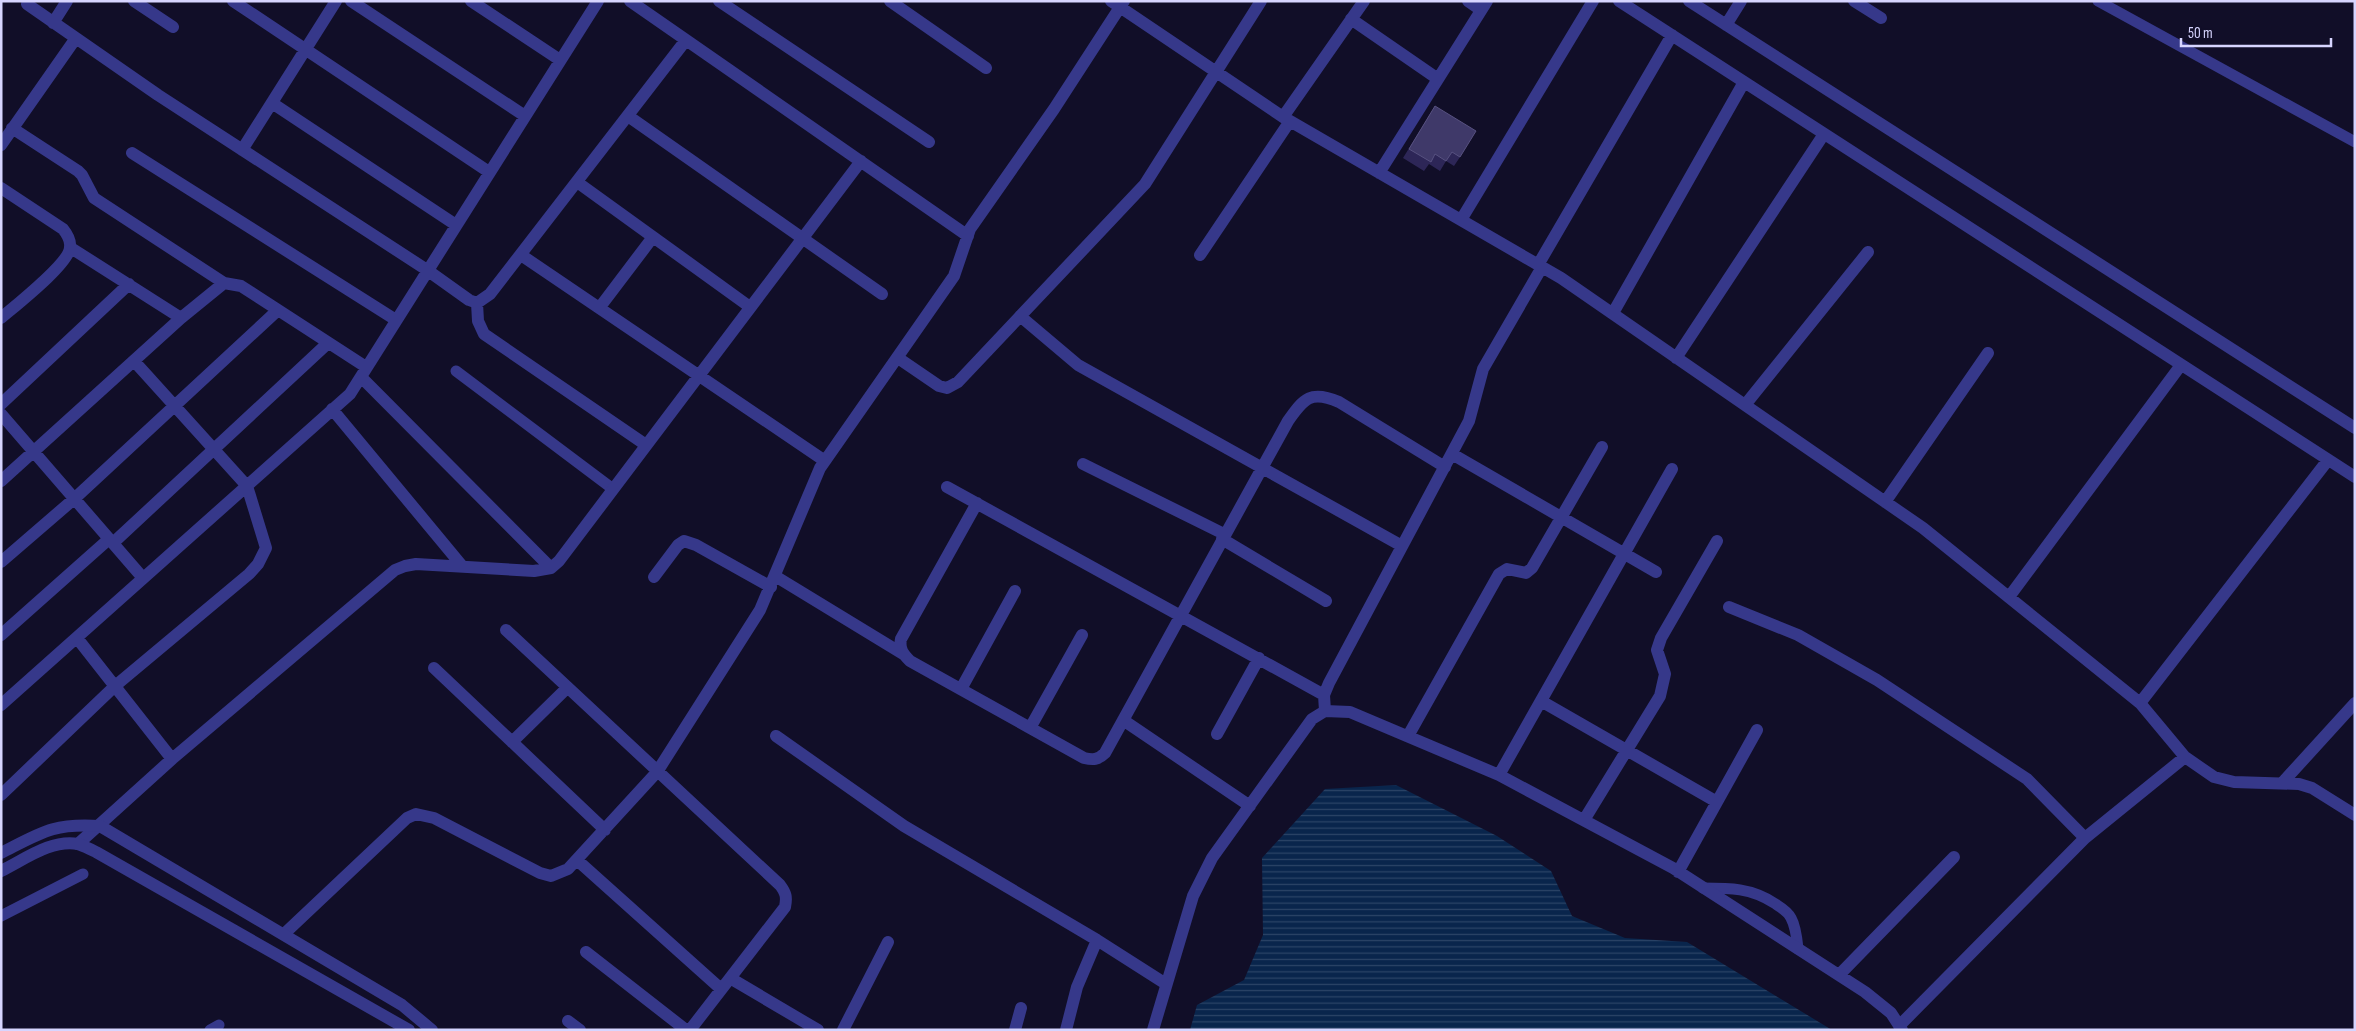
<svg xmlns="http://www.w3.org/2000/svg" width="2356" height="1031" viewBox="0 0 2356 1031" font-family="'Sofia Sans Condensed',sans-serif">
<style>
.water{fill:url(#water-rules)}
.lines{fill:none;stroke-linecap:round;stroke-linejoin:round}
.service{stroke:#36388a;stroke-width:11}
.minor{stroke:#36388a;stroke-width:12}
.tertiary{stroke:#36388a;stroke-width:12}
.wall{fill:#2d2657}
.building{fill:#3f3969;stroke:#575180}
</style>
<defs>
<pattern id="water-rules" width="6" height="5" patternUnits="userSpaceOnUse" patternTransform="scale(1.25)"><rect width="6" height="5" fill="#09254c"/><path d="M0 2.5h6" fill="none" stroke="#2c4467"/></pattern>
</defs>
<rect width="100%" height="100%" fill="#110e28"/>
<!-- water -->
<path class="water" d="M1396,785L1497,836L1551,871L1572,916L1625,938L1687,942L1832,1030H1190L1197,1005L1244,980L1263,935L1262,858L1325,789Z"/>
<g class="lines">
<!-- service -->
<path class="service" d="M2098,1L2355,142
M456,371L613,489
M1703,888C1730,888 1751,888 1774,903C1780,907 1788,911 1791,918C1796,927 1797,939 1798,949
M1,916L83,874
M210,1030L219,1025"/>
<!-- minor -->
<path class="minor" d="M134,1L173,27
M233,1L489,172
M351,1L525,116
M471,1L560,60
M630,1L968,236
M719,1L929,142
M890,1L986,68
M1111,1L1283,117L1561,278L1923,528L2140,703L2185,757L2214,777L2234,782L2299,784L2312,788L2355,815
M1468,1L1481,10
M1619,1L2355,477
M1689,1L2355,428
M1854,1L1881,18
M27,4L158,95L427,270L469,300L477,303L490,294L686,40
M1351,19L1438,79
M53,23L67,1
M1726,25L1741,1
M272,103L456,225
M628,116L882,294
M1283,117L1364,1
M12,128L78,171L82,175L94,198L224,283
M1,145L76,38
M242,150L336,1
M132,153L396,320
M1379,173L1487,1
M577,182L750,307
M1,188L63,229C67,234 71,240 70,247C70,263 15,306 1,318
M1461,220L1593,1
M71,248L181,318
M521,255L825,461
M1200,255L1290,121
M1538,265L1672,35
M477,303L478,321L484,334L646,445
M600,307L653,237
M1613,313L1744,82
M1020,316L1078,365L1402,546
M898,358L939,386L947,388L958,382L1145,184L1261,1
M1676,358L1824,134
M361,377L551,568
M1,404L129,284
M1745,405L1868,252
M332,409L463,567
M1,414L143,578
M1452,454L1656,572
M1083,464L1224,534
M1,481L181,318L224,283L241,286L366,367
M947,487L1324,695
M1885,502L1988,353
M977,503L901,639C899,649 903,654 910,661L1084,758C1093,760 1098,760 1105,753L1288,421C1304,398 1311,390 1339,402L1445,467
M1222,539L1326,601
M113,543L328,343
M1,562L74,499L278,310
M775,576L903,654
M654,577L678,545L684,541L696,545L771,587
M2009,597L2181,365
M1729,607L1798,635L1877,680L2027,779L2085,838
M506,630L780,885C786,893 787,897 785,907L690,1030
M1,635L109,539
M77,638L172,759
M434,668L605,830
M961,689L1015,591
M1541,701L1717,802
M2140,703L2328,460
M1,705L350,394L598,1
M1325,711L1324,695L1329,683L1469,421L1483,369L1542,267
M1123,720L1250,806
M1030,728L1082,635
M1217,734L1259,658
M776,736L904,826L1097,940L1166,984
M1408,736L1499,574L1507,569L1526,573L1532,568L1602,447
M512,742L567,688
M1499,775L1672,469
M2283,782L2355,703
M1,795L115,686L249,574L258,564L266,548L247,486L134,361
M1584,820L1660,696L1665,674L1657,650L1661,638L1717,541
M78,844L172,759L395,570L405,566L416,564L534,571L551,568L559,561L861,161
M577,860L721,989
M1678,872L1757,730
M284,934L407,818L416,814L434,818L540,873L551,876L568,869L657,772L760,610L820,468L954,276L970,229L1054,109L1124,1
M586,952L686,1030
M1839,975L1954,857
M730,978L818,1030
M568,1021L580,1030
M1899,1026L2085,838L2185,757
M843,1030L888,942
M1015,1030L1021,1008
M1066,1030L1077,987L1097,940
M1153,1030L1193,896L1212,858L1312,719L1325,711L1350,712L1499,775L1673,868L1865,992L1891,1013L1902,1030"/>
<!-- tertiary -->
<path class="tertiary" d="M1,853C42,832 53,823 100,826L402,1005L432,1030
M1,871C24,860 51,839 78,844C84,846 90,849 96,852L409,1030"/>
</g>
<!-- wall -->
<path class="wall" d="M1435,106L1460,157L1454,166L1446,161L1440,171L1429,164L1424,171L1403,158Z"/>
<!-- building -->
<path class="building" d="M1435,106L1476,131L1460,157L1452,152L1446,161L1435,154L1431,162L1409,149Z"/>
<!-- border -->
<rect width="2356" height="1031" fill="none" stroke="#d7d5ff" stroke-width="5"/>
<!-- scale -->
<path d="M2181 38v8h150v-8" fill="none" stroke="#d7d5ff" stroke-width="2.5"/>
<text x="2188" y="38" font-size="15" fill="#d7d5ff" stroke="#110e28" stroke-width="4" paint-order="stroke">50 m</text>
</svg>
